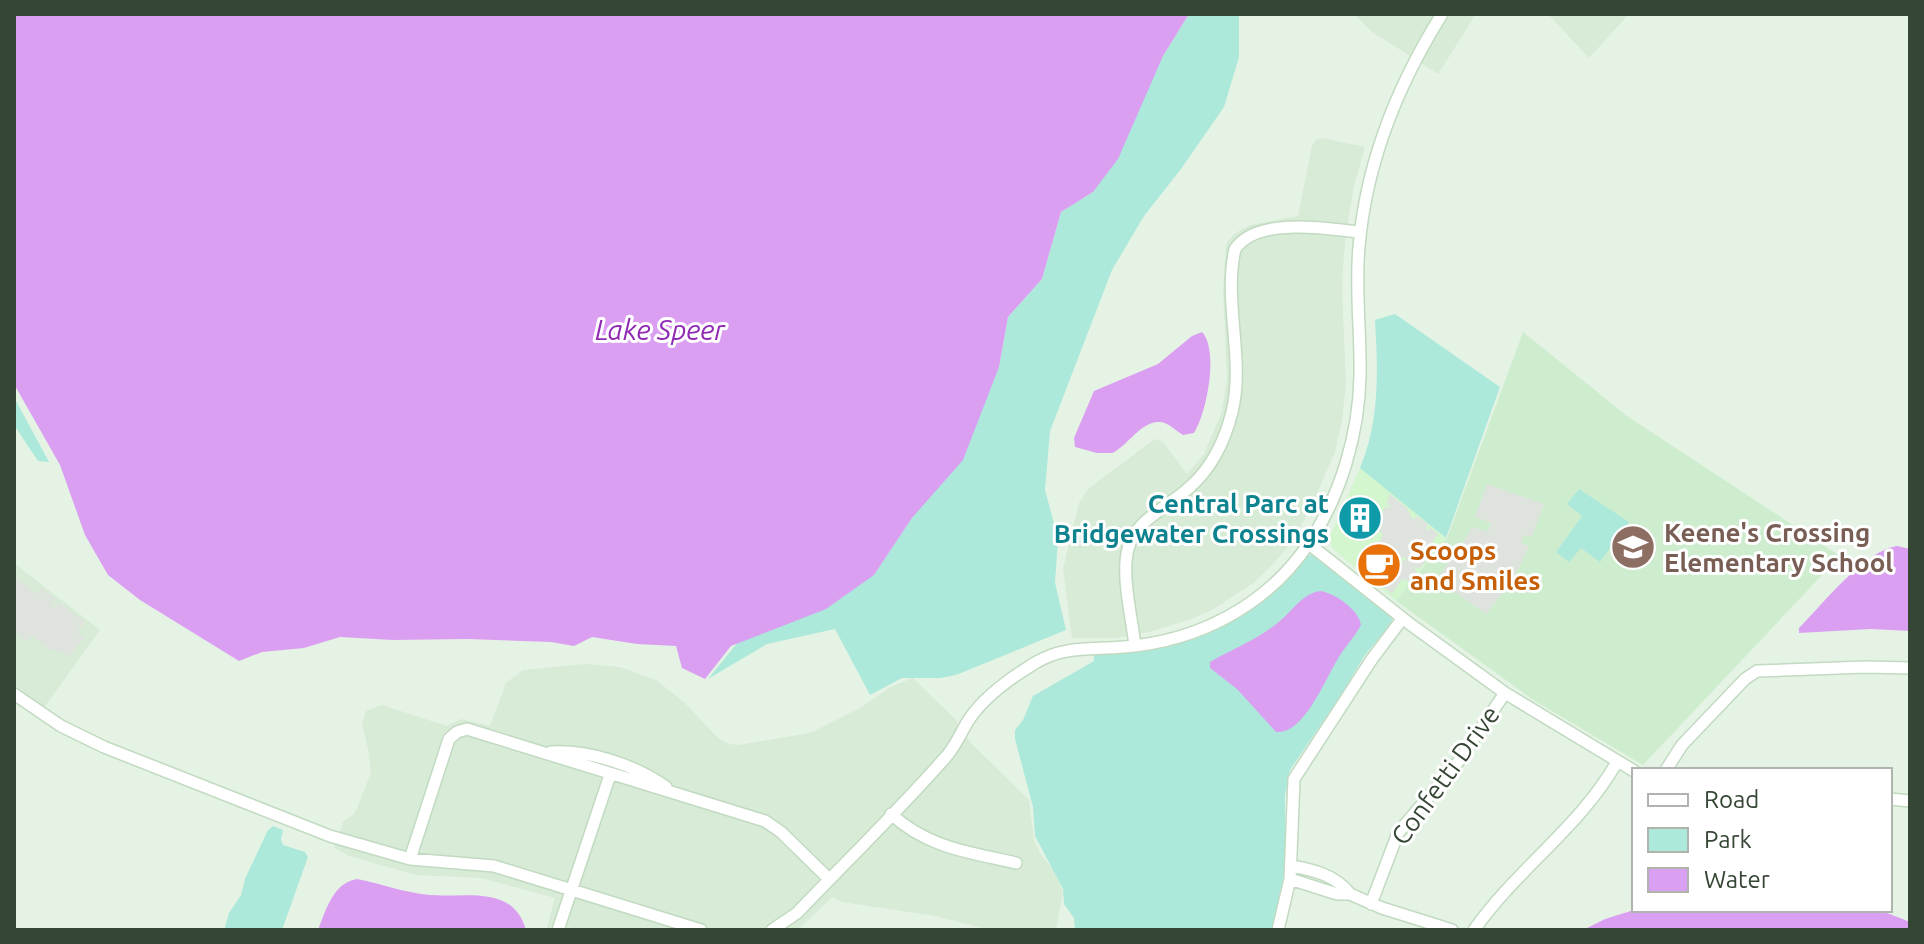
<svg xmlns="http://www.w3.org/2000/svg" width="1924" height="944" viewBox="0 0 1924 944" font-family="Ubuntu,sans-serif">
<style>
.residential{fill:#d7ebd7}
.commercial{fill:#d3f6cf}
.education{fill:#ceedcf}
.green{fill:#ace9db}
.parking{fill:#dee4dd}
.water{fill:#db9ff2}
.lines{fill:none;stroke-linecap:round;stroke-linejoin:round}
.minor-casing{stroke:#c2dac1;stroke-width:14}
.minor{stroke:#fff;stroke-width:11}
.labels{text-anchor:middle;dominant-baseline:central;stroke-width:6;stroke-linejoin:round;paint-order:stroke}
.culture-label{font-size:26px;font-weight:bold;fill:#0d838f;stroke:#fff;text-anchor:end}
.education-label{font-size:26px;font-weight:bold;fill:#785e54;stroke:#fff;text-anchor:start}
.food-label{font-size:26px;font-weight:bold;fill:#c56008;stroke:#fff;text-anchor:start}
.street-label{font-size:26px;fill:#364634;stroke:#fff}
.water-label{font-size:28px;font-style:italic;fill:#902ab5;stroke:#fff}
</style>
<rect width="100%" height="100%" fill="#e5f3e5"/>
<!-- residential -->
<path class="residential" d="M1354,14H1476L1438,74L1371,31Z
M1548,14H1629L1589,58Z
M1322,138L1365,147L1354,186L1345,241L1342,286L1346,384L1342,420L1335,452L1309,512L1290,544L1274,563L1255,582L1212,610L1192,619L1149,632L1117,638H1072L1063,569L1079,503L1089,488L1155,439L1163,442L1187,474L1204,454L1222,411L1227,380L1223,291L1226,244L1234,234L1250,225L1298,216L1312,146L1316,140Z
M14,563L100,630L43,709L14,687Z
M585,664L620,667L656,680L685,703L718,738L729,744L738,745L810,733L860,708L892,686L913,678L956,720L970,742L1029,800L1034,840L1040,853L1054,871L1063,892L1056,930H991L935,916L842,902L832,897L798,930H546L555,898L481,878L416,875L349,856L334,848L343,822L355,813L371,773L369,754L362,723L366,711L382,705L447,726L461,719L490,726L506,683L523,670Z"/>
<!-- commercial -->
<path class="commercial" d="M1360,468L1389,489L1446,539L1396,601L1334,550L1328,541Z"/>
<!-- education -->
<path class="education" d="M1523,332L1627,416L1840,556L1643,765L1535,701L1396,601L1447,538Z"/>
<!-- green -->
<path class="green" d="M1189,14H1239V57L1224,107L1181,169L1144,216L1112,270L1050,431L1045,490L1058,538L1055,583L1066,630L956,675L940,678H902L870,695L835,629L767,644L708,679L742,637L874,575L912,518L999,367L1008,317L1042,279L1061,212L1093,192L1163,56Z
M1395,314L1500,387L1446,538L1360,468C1380,420 1378,370 1375,320Z
M14,397L49,462L38,461L14,425Z
M1579,489L1629,522L1600,562L1581,548L1569,562L1556,552L1582,516L1567,504Z
M1313,554L1391,615L1392,622L1365,655L1341,695L1290,770L1285,795V865L1281,894L1271,930H1075L1074,918L1064,904L1063,889L1035,836L1033,807L1015,739V730L1023,720L1033,696L1094,661V652C1148,655 1209,642 1252,608C1271,592 1288,573 1305,556Z
M273,826L283,830L281,839L283,845L305,852L308,857L282,930H224L229,913L241,895L245,879L268,830Z"/>
<!-- parking -->
<path class="parking" d="M1487,484L1544,504L1532,537L1524,535L1521,543L1529,546L1521,564L1511,580L1505,575L1498,583L1505,589L1486,614L1437,579L1456,553L1470,563L1476,555L1462,544L1472,527L1488,532L1491,523L1475,517Z
M1390,494L1407,508L1413,520L1417,516L1428,524L1425,531L1431,528L1438,534L1432,542L1437,547L1430,557L1423,553L1427,560L1419,569L1413,566L1417,572L1409,582L1402,579L1392,594L1383,587L1406,558L1403,557L1399,560L1379,543L1383,535L1376,528L1385,507L1391,508L1387,502Z
M14,576L36,594L41,588L56,599L51,606L54,608L59,602L85,622L77,632L84,638L68,657L61,652L50,650L32,636L27,642L14,631Z"/>
<!-- water -->
<path class="water" d="M14,14H1189L1163,56L1118,159L1093,192L1061,212L1042,279L1008,317L999,367L963,460L912,518L874,575L826,609L731,646L705,679L682,668L676,646L637,644L592,637L574,646L551,642L467,639L393,640L340,637L304,648L262,652L239,661L140,600L108,575L85,535L60,465L14,384Z
M1202,332C1219,350 1207,412 1194,433L1183,435C1176,431 1169,423 1161,422C1141,420 1128,446 1112,453H1097L1075,447L1074,438L1094,391L1158,364L1192,336Z
M1897,546L1910,549V631L1871,629L1799,633V628C1823,604 1864,551 1897,546Z
M1321,591C1336,594 1359,610 1361,625C1354,638 1343,649 1336,662C1324,682 1303,735 1276,732L1237,689L1210,668V662C1234,648 1260,639 1281,620C1294,609 1303,593 1321,591Z
M357,879C382,884 406,893 430,895C465,898 513,884 526,930H318C326,910 333,883 357,879Z
M1634,910L1882,911L1910,922V930H1583L1605,919Z"/>
<g class="lines">
<!-- minor casing -->
<g class="minor-casing">
<path id="minor" d="M1309,544L1410,624L1505,693L1634,771
M1135,646C1132,618 1121,576 1128,549C1135,519 1171,506 1191,486C1212,467 1225,440 1232,412C1245,359 1223,302 1235,249C1258,216 1327,229 1360,232
M14,694L61,726L104,747L330,836L410,859L494,866L701,930
M551,752C590,750 635,765 666,787
M1666,770L1682,745L1745,679L1757,671L1865,667L1910,668
M1890,799L1910,801
M891,814C928,848 969,852 1016,863
M410,859L449,739L457,732L467,729L765,821L781,832L829,879
M1292,866C1313,870 1336,875 1350,894
M1290,879L1337,894H1350L1382,908L1452,930
M1371,904L1398,833L1458,762L1505,693
M558,930L610,775
M772,930L797,913C846,862 897,812 944,759C956,747 961,731 970,718C986,695 1012,677 1035,663C1065,645 1092,650 1124,647C1198,641 1267,606 1309,543C1341,495 1359,433 1360,376C1361,333 1355,291 1359,247C1366,162 1397,86 1442,14
M1278,930L1290,879L1294,779L1372,659L1402,619
M1474,930C1517,869 1580,827 1617,762"/>
</g>
<!-- minor -->
<use href="#minor" class="minor"/>
</g>
<!-- icons -->
<defs>
<g id="building-disc" transform="scale(2.3)"><circle r="9.5" fill="#0f9aa8" stroke="#fff"/><path d="M-4-6H4V6H1V3H-1V6H-4ZM-2.5-4.3h1.7v1.8h-1.7ZM.8-4.3h1.7v1.8H.8ZM-2.5-1h1.7V.8h-1.7ZM.8-1h1.7V.8H.8Z" fill="#fff"/></g>
<g id="school-disc" transform="scale(2.3)"><circle r="9.5" fill="#8d6e63" stroke="#fff"/><path d="M0-5L7-2L0 1L-7-2ZM-4 1L0 2.5L4 1V4Q0 6-4 4Z" fill="#fff"/></g>
<g id="cafe-disc" transform="scale(2.3)"><circle r="9.5" fill="#e8710a" stroke="#fff"/><path d="M-5.5-4.5H6V0H3Q3 3.5 0 3.5H-2.5Q-5.5 3.5-5.5 0ZM3-3.2v2h1.7v-2ZM-6 4.5H4V6H-6Z" fill="#fff"/></g>
</defs>
<g fill-rule="evenodd">
<use href="#building-disc" x="1360" y="518"/>
<use href="#school-disc" x="1633" y="547"/>
<use href="#cafe-disc" x="1379" y="565"/>
</g>
<g class="labels">
<!-- culture labels -->
<g class="culture-label">
<text x="1329" y="503">Central Parc at<tspan x="1329" dy="30">Bridgewater Crossings</tspan></text>
</g>
<!-- education labels -->
<g class="education-label">
<text x="1664" y="532">Keene's Crossing<tspan x="1664" dy="30">Elementary School</tspan></text>
</g>
<!-- food labels -->
<g class="food-label">
<text x="1410" y="550">Scoops<tspan x="1410" dy="30">and Smiles</tspan></text>
</g>
<!-- street labels -->
<g class="street-label">
<text transform="translate(1445 775) rotate(-54)">Confetti Drive</text>
</g>
<!-- water labels -->
<g class="water-label">
<text x="660" y="329">Lake Speer</text>
</g>
</g>
<!-- border -->
<rect width="1924" height="944" fill="none" stroke="#364634" stroke-width="32"/>
<!-- legend -->
<rect x="1632" y="768" width="260" height="144" fill="#ffffff" stroke="#afb5ae" stroke-width="2"/>
<rect x="1648" y="794" width="40" height="12" fill="#ffffff" stroke="#afb5ae" stroke-width="2"/>
<text x="1704" y="808" font-size="24" fill="#364634">Road</text>
<rect x="1648" y="828" width="40" height="24" fill="#ace9db" stroke="#afb5ae" stroke-width="2"/>
<text x="1704" y="848" font-size="24" fill="#364634">Park</text>
<rect x="1648" y="868" width="40" height="24" fill="#db9ff2" stroke="#afb5ae" stroke-width="2"/>
<text x="1704" y="888" font-size="24" fill="#364634">Water</text>
</svg>
